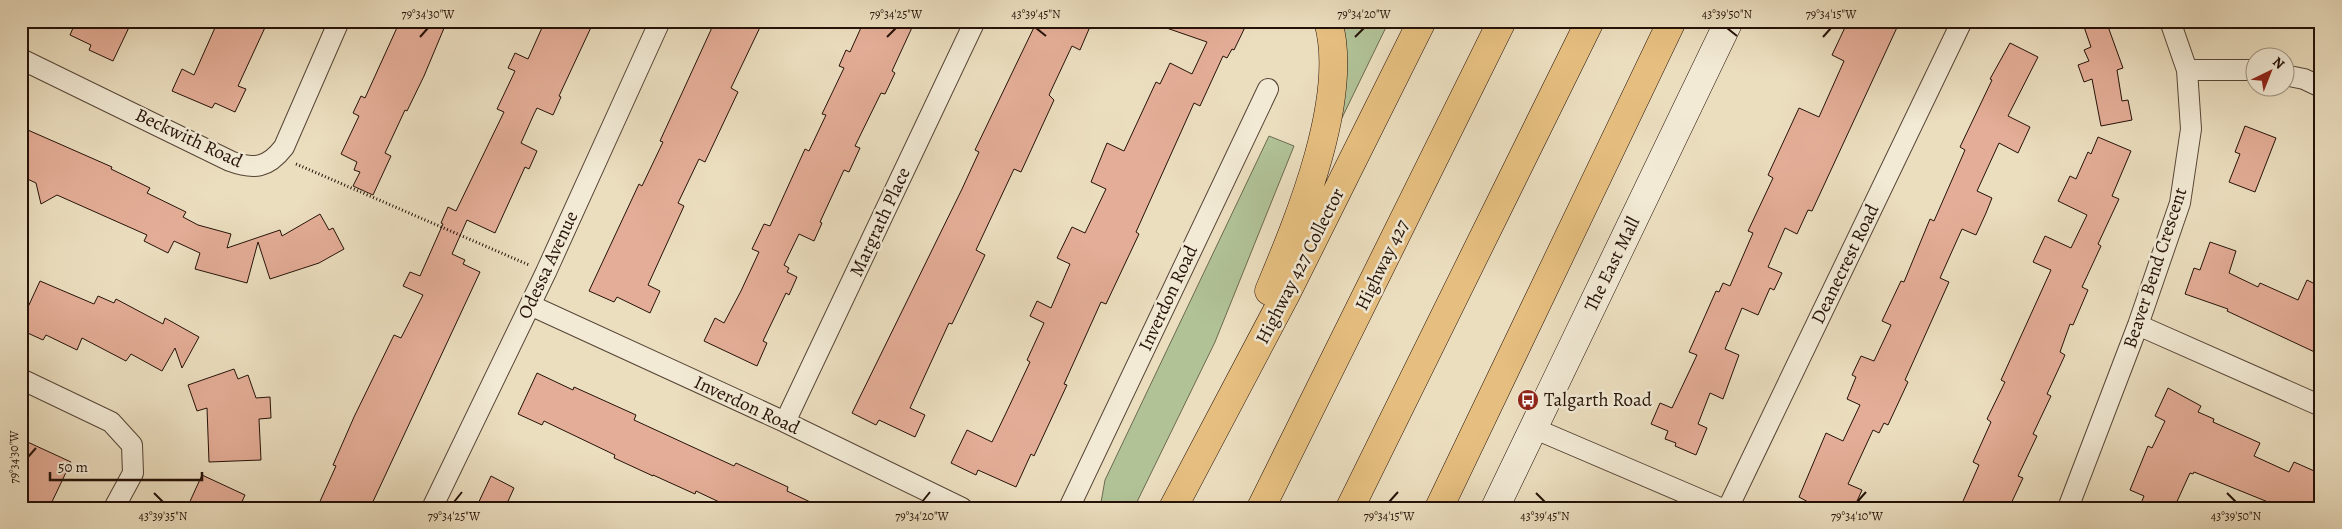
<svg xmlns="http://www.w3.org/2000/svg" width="2342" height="529" viewBox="0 0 2342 529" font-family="Alegreya,serif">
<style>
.green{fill:#b1c297;stroke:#6b6a50}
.building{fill:#e4ad97;stroke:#251208}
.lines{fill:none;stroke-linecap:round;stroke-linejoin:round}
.street-casing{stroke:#564536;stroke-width:22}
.secondary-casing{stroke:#251208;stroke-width:29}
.highway-casing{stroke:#251208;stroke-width:29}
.path{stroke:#251208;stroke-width:3;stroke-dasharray:1 2.5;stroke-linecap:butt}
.street{stroke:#f2ead5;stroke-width:20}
.secondary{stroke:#f2ead5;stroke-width:28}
.highway{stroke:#e6bf80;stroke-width:28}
.ticks{fill:none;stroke:#251208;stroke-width:2}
.labels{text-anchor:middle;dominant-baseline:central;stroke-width:5;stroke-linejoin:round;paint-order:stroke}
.street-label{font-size:19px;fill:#251208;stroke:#f2ead5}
.poi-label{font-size:19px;fill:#251208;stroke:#f2ead5;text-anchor:start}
.neatline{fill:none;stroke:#251208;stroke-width:2}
.ticks-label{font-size:12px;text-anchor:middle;fill:#251208}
</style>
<rect width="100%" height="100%" fill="#ebdebf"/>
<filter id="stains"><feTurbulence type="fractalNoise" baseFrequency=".004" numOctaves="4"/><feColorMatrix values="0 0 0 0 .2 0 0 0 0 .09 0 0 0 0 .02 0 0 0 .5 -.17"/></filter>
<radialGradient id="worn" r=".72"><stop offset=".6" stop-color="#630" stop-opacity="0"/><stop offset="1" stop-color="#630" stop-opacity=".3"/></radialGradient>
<!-- green -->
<path class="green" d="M1339,21H1389L1339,124Z
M1269,136L1294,146L1215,342L1134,508H1100L1105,480Z"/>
<!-- building -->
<path class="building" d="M76,21H132L113,61L89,50L91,45L70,35Z
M218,21H268L238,86L246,89L235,112L215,103L212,108L172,91L182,69L194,75Z
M400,21H447L424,76L407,111L405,110L385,153L391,156L373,195L353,186L360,172L354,170L357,162L341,154L359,116L353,113L361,96L365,98Z
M545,21H594L559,96L561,97L553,115L537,108L534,114L521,143L537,151L529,169L525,167L495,233L467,220L452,254L465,260L463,264L480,272L370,508H317L336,466L333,465L354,417L394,335L401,338L423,295L403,286L410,272L420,276L443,224L441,223L448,207L456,211L504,112L497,109L515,71L508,68L515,53L528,59Z
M715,21H763L731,88L738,92L705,162L699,159L678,203L684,206L648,285L660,291L650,313L617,297L614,302L589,291L639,184L642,186L663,142L660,141Z
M864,21H915L892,71L895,73L885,94L881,93L855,146L860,148L849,172L844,170L820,222L822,223L814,241L799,234L784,265L789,268L787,272L797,277L789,295L786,293L763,341L767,343L757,366L704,341L715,318L724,323L741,291L759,252L752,249L764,224L770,226L805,149L809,151L826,115L822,114L844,68L839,66L846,50L850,52Z
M1037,21H1084L1082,25L1089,29L1080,50L1072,46L1071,48L1049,95L1054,100L1021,172L1014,169L976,250L985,255L952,324L949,323L910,408L925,415L915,437L879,420L876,425L852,413L962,189L979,152L975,150Z
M1155,21H1248L1234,50L1232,49L1227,58L1223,56L1200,106L1194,103L1136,232L1139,234L1106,304L1101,302L1064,384L1067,385L1034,456L1031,454L1016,487L978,470L976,475L951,463L967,430L992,442L1006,413L1030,362L1027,360L1044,323L1030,316L1037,301L1051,308L1070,264L1057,258L1072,227L1085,233L1106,189L1091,182L1107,143L1124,151L1156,82L1160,84L1170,63L1192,74L1207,42L1155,24Z
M1848,21H1900L1812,211L1808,210L1797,234L1785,228L1768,267L1782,273L1774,290L1770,288L1758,315L1742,308L1725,349L1739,355L1723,399L1710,393L1698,424L1707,428L1696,455L1675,446L1676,443L1665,439L1668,431L1651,424L1660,403L1672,408L1697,355L1689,352L1716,291L1719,292L1723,283L1730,286L1753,233L1748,231L1773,178L1768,175L1799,108L1819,117L1844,61L1832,55Z
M2082,21H2106L2123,68L2117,70L2122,101L2128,100L2132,120L2101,126L2092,79L2084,82L2078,65L2089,61L2084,50L2091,47Z
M2010,43L2038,57L2008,116L2030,127L2018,153L1999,143L1977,191L1992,198L1986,213L1976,235L1962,229L1940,278L1949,282L1905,380L1908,382L1888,425L1884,423L1879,433L1873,430L1848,484L1862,490L1854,508H1847L1835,502L1833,508H1819L1799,497L1826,433L1843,441L1860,405L1847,399L1856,377L1852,375L1861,356L1874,361L1891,325L1882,321L1901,281L1904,282L1930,219L1934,221L1965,150L1960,147L1992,80L1990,79Z
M2245,126L2276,138L2255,192L2229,182L2240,154L2235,152Z
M21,127L112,167L111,169L150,188L147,193L186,212L183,217L198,225L231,234L227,248L280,230L282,236L320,214L329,230L333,228L344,249L319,263L270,279L258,242L247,283L195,269L200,253L174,241L168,253L144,241L147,235L57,195L41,204L36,183L21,176Z
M2098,137L2131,151L2112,196L2119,199L2098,244L2101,246L2082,287L2088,290L2073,325L2070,324L2060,352L2065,355L2047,394L2051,396L2033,434L2037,436L2018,476L2023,478L2009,508H1960L1979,465L1973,462L1991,422L1987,419L2005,382L2001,380L2051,270L2033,262L2045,236L2071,248L2087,215L2058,201L2070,176L2076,179L2088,152L2091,154Z
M2210,242L2236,251L2229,273L2258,287L2260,283L2298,300L2307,280L2321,287V355L2227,311L2228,309L2185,294L2194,268L2200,270Z
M40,281L94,304L98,296L114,303L116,299L163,324L165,318L199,337L182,368L175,348L162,371L131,354L126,361L82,338L77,350L46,335L43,340L21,330V303L28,307Z
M234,369L238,379L248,375L256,398L270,397L271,418L259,419L261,460L209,462L207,408L197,411L188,385Z
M537,373L573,390L574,387L636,415L634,420L734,466L736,463L788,487L787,491L823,508H732L696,491L695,494L653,475V476L614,458L615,455L544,421L542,425L518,414Z
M2168,388L2201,406L2198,412L2214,419L2213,422L2260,443L2254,456L2289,472L2294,462L2321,474V508H2266L2268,502L2194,472L2193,474L2190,473L2174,508H2139L2144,496L2130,490L2148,446L2152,448L2165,421L2155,416Z
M21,439L71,462L49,508H21Z
M202,475L245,495L239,508H187Z
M491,476L514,488L505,508H476Z"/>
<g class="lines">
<!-- street casing -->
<g class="street-casing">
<path id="street" d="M21,59L230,161C254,170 268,168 284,147L339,21
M2187,70H2254
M2284,75L2304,79L2321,87
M530,305L785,422L962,508
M2138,325L2321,406
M21,379L111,422L132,445L133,473L114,508
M785,422L975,21
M1533,428L1720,508
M432,508L546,272L660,21
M1069,508L1268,89
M1728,508L1962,21
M2068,508L2138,325L2180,203L2191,129L2187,70L2170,21"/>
</g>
<!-- secondary casing -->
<g class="secondary-casing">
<path id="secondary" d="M1495,508L1729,21"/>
</g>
<!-- highway casing -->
<g class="highway-casing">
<path id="highway" d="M1269,291C1299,219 1350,98 1328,21
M1173,508L1287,292L1422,21
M1261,508L1502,21
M1350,508L1590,21
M1439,508L1672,21"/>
</g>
<!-- path -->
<path class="path" d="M296,164L529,265"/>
<!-- street -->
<use href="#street" class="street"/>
<!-- secondary -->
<use href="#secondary" class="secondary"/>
<!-- highway -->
<use href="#highway" class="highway"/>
</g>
<!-- ticks -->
<path class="ticks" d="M1036,28L1046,36M1727,28L1737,36M420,37L428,28M887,37L896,28M1355,37L1364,28M1823,37L1831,28M28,457L36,448M154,493L163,502M1536,493L1545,502M2227,493L2236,502M454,502L462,492M922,502L930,492M1389,502L1398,492M1857,502L1866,492"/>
<!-- icons -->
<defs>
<g id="bus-disc" transform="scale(1.125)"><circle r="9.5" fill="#8f2418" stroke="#f2ead5"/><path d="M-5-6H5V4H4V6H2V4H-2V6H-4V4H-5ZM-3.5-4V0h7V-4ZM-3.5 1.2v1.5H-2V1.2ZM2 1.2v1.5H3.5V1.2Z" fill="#fff"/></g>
</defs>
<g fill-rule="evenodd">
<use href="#bus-disc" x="1528" y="400"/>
</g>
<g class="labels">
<!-- street labels -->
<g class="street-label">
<text transform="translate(189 138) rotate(25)">Beckwith Road</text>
<text transform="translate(880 222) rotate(-65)">Margrath Place</text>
<text transform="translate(1612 264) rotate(-64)">The East Mall</text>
<text transform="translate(1845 264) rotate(-64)">Deanecrest Road</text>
<text transform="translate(548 265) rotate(-65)">Odessa Avenue</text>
<text transform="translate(1382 265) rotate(-64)">Highway 427</text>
<text transform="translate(1300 266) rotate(-63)">Highway 427 Collector</text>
<text transform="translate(2155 268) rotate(-72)">Beaver Bend Crescent</text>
<text transform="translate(1168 298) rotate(-65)">Inverdon Road</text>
<text transform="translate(747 405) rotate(25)">Inverdon Road</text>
</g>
<!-- poi labels -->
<g class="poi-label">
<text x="1544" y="400">Talgarth Road</text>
</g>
</g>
<!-- margin -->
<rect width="2342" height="529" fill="none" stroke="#ebdebf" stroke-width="55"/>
<!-- north arrow -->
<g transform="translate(2270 72) rotate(43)"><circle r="24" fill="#f2ead5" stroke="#a09483"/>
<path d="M0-4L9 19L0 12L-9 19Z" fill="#8f2418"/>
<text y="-8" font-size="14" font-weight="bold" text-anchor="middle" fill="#251208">N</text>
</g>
<!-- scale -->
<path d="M50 472v8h152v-8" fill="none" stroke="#251208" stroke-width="2.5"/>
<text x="58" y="472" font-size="15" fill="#251208" stroke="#f2ead5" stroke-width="4" paint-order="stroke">50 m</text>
<rect x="28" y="28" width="2286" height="474" class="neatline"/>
<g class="ticks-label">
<text x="428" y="18">79°34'30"W</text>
<text x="896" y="18">79°34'25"W</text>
<text x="1036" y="18">43°39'45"N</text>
<text x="1364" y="18">79°34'20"W</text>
<text x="1727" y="18">43°39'50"N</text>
<text x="1831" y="18">79°34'15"W</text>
<text transform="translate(14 457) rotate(-90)" y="4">79°34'30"W</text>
<text x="163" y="520">43°39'35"N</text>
<text x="454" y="520">79°34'25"W</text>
<text x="922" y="520">79°34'20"W</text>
<text x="1389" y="520">79°34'15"W</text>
<text x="1545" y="520">43°39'45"N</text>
<text x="1857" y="520">79°34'10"W</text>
<text x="2236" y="520">43°39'50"N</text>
</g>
<rect width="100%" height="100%" filter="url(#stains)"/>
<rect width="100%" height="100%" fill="url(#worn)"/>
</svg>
